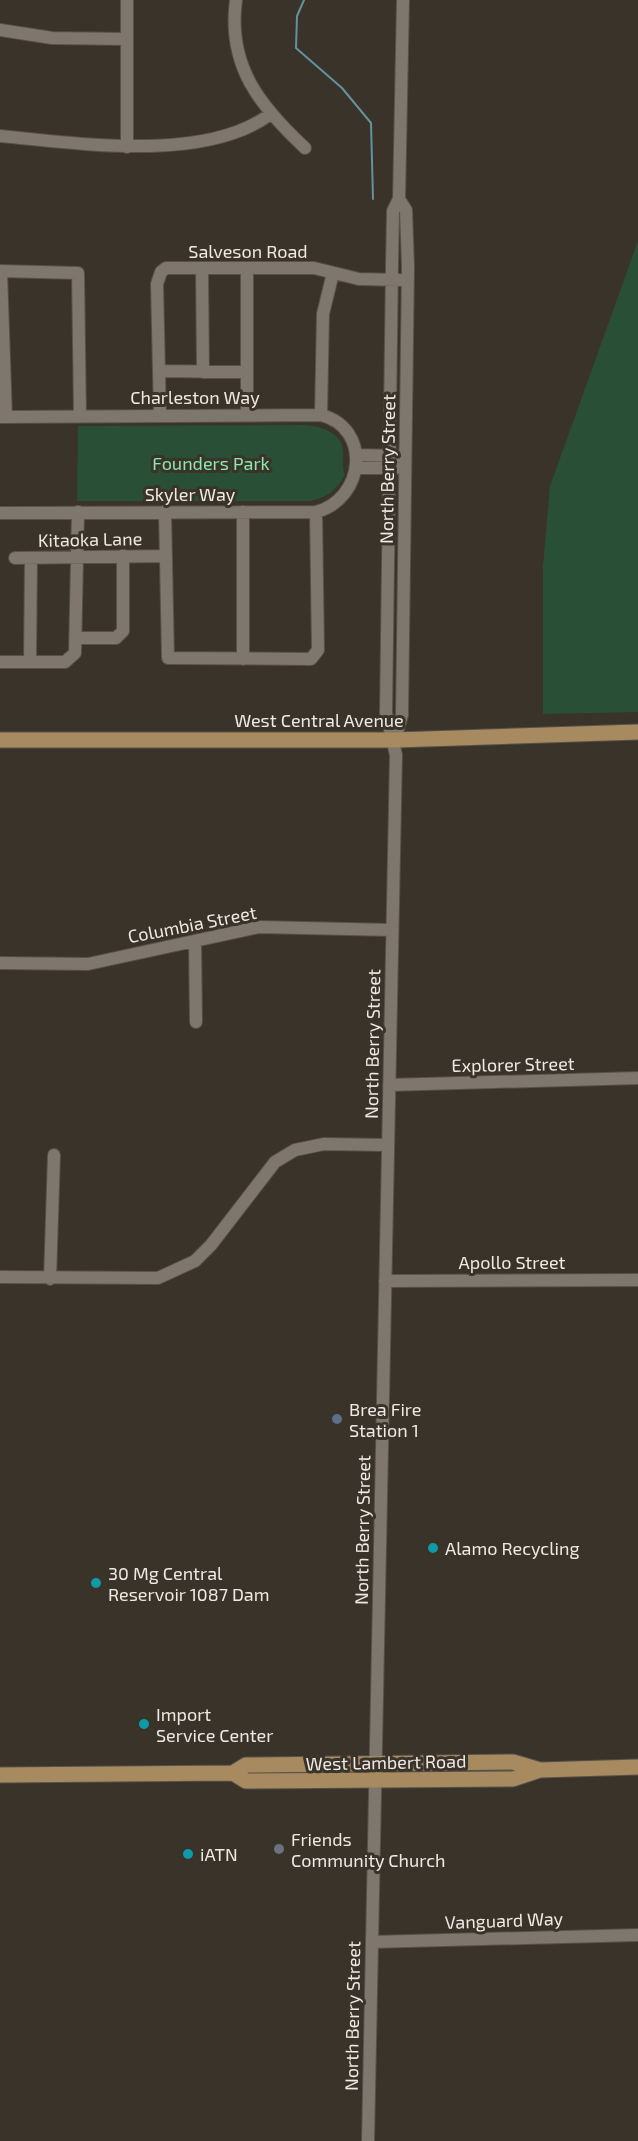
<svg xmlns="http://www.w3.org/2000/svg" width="638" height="2141" viewBox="0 0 638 2141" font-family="'Exo 2',sans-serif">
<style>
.green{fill:#294f37}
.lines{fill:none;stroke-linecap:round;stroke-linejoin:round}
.stream{stroke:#63929e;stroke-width:2}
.minor-casing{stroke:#565149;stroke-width:14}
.major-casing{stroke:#565149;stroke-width:17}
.minor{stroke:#7f776d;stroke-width:12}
.major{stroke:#a88a60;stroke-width:15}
.service-dot{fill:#5c6f8a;stroke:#3a332a;stroke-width:2}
.culture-dot{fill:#0f9aa8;stroke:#3a332a;stroke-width:2}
.worship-dot{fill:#6b7280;stroke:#3a332a;stroke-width:2}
.labels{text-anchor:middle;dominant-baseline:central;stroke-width:6;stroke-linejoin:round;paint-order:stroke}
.street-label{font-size:18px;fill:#eee9e4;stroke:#3a332a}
.park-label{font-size:18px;fill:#89e8ac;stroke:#3a332a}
.poi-label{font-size:18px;fill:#eee9e4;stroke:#3a332a;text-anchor:start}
</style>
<rect width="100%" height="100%" fill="#3a332a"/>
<!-- green -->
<path class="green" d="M638,241V712L543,714V566L550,486Z
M305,425C320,426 343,433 343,451C344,460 341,465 345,475C336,490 328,497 311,501H77L78,426Z"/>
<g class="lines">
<!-- stream -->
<path class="stream" d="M304,0L297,16L296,48L342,88L371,123L373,199"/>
<!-- minor casing -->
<g class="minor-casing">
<path id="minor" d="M236,0C227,66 260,106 305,148
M0,30L52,38L126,39
M0,136C78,143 203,163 269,115
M127,147V0
M202,269L203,372
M247,269V415
M0,271L78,273L80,416
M1,272L6,417
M159,371L247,372
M321,415L323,314L333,273
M160,416L157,284L161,272L166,268H314L359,279L400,280
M0,417L321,415C372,428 365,499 316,512L0,513
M356,455L398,456
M356,468H396
M165,512L168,658L311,659L318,650L316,512
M243,512V659
M15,558L166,556
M77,638H116L123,631V556
M0,662H65L75,653L78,512
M30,662L31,558
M395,740L402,715L408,267L406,210L399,199
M195,941L196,1022
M0,963L88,964L259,927L392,930
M389,1085L638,1078
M0,1277L158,1278L195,1261L211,1245L275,1162L295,1150L324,1144L387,1145
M50,1279L54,1155
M385,1281L638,1280
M372,1942L638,1935
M368,2141L396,755L386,713L392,265L393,211L399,199L403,0"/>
</g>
<!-- major casing -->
<g class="major-casing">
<path id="major" d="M0,740H395L638,732
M233,1773L246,1781L513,1779L540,1770L638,1767
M0,1775L233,1773L246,1765L513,1762L540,1770"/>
</g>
<!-- minor -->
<use href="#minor" class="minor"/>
<!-- major -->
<use href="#major" class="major"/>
</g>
<!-- markers -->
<circle class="service-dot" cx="337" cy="1419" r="6"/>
<g class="culture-dot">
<circle cx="433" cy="1548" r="6"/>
<circle cx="96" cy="1583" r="6"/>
<circle cx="144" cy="1724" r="6"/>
<circle cx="188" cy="1854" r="6"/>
</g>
<circle class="worship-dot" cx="279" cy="1849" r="6"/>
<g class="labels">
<!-- street labels -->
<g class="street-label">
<text x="248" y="251">Salveson Road</text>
<text x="195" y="397">Charleston Way</text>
<text transform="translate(387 469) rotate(-89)">North Berry Street</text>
<text x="190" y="494">Skyler Way</text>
<text transform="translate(90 539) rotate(-1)">Kitaoka Lane</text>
<text x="319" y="720">West Central Avenue</text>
<text transform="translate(192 924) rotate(-11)">Columbia Street</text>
<text transform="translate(372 1044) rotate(-89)">North Berry Street</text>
<text transform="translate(513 1064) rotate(-1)">Explorer Street</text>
<text x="512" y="1262">Apollo Street</text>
<text transform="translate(362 1530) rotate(-89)">North Berry Street</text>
<text transform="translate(386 1762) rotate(-1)">West Lambert Road</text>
<text transform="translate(504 1920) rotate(-2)">Vanguard Way</text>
<text transform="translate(352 2016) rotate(-89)">North Berry Street</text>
</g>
<!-- park labels -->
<g class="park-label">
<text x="211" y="463">Founders Park</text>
</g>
<!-- poi labels -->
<g class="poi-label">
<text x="349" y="1409">Brea Fire<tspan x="349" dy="21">Station 1</tspan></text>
<text x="445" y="1548">Alamo Recycling</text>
<text x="108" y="1573">30 Mg Central<tspan x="108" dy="21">Reservoir 1087 Dam</tspan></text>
<text x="156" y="1714">Import<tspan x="156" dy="21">Service Center</tspan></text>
<text x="291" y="1839">Friends<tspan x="291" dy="21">Community Church</tspan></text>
<text x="200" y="1854">iATN</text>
</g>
</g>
</svg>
